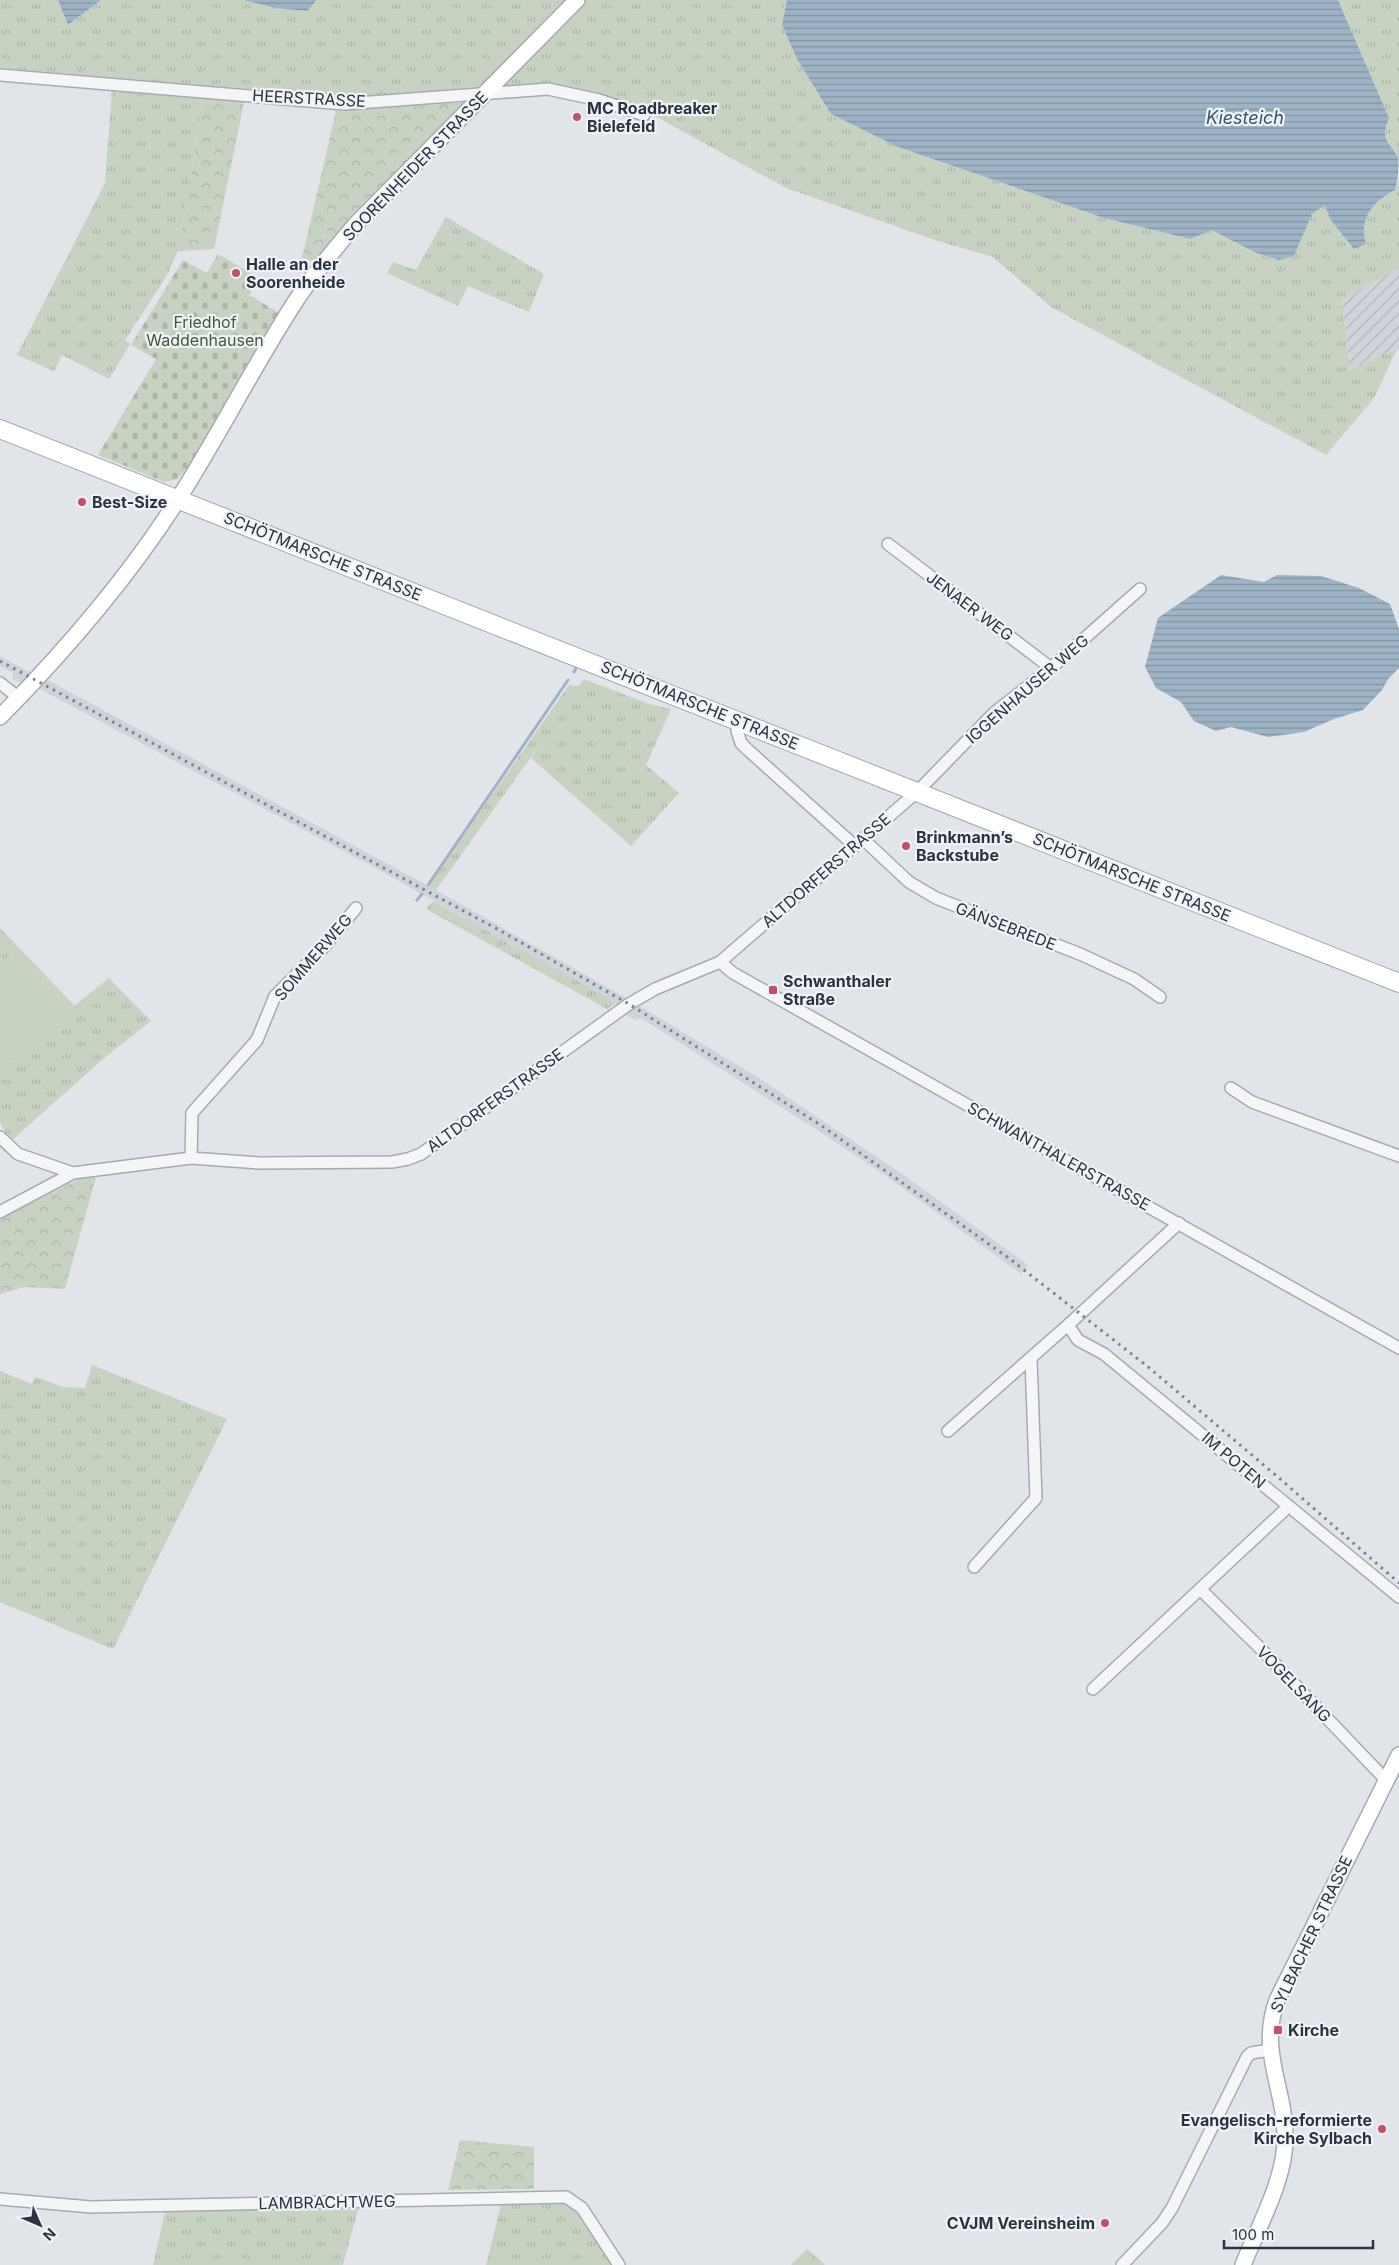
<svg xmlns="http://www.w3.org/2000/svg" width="1399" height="2265" viewBox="0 0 1399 2265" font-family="Inter,sans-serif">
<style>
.built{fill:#cfd4da}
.industrial{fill:url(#industrial-furrows)}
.grass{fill:url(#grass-tufts)}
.forest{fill:url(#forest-crowns)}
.cemetery{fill:url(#cemetery-stones)}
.park{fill:#c7d2c3}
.water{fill:url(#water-rules)}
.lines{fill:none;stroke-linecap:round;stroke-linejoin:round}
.stream{stroke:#9eb4c6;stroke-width:3}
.minor-casing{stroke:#a6abb3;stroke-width:14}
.secondary-casing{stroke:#a6abb3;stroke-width:18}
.primary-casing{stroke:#a1a9b4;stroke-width:20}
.minor{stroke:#f3f5f7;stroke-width:11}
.secondary{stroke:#fff;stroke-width:15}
.primary{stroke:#fff;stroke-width:18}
.rail{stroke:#7b8591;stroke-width:3;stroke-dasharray:2.5 5;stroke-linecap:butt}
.poi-dot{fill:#c54f66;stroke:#f0f3f6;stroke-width:2}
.labels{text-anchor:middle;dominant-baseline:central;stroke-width:4.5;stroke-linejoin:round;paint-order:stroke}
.street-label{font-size:16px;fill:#2a333f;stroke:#f0f3f6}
.poi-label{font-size:16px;font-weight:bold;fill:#2a333f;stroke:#f0f3f6;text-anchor:start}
.park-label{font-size:16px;fill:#415a39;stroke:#f0f3f6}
.water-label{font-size:18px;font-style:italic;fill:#375470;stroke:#f0f3f6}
</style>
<defs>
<pattern id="industrial-furrows" width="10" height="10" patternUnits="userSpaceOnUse" patternTransform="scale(1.25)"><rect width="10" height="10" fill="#cfd4da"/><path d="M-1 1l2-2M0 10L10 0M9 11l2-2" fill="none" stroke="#b2b6bc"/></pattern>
<pattern id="grass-tufts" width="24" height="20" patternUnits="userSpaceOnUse" patternTransform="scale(1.25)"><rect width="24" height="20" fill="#c7d2c3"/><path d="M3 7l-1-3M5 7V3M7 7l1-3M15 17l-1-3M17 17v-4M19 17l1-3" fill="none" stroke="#abb5a9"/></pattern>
<pattern id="forest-crowns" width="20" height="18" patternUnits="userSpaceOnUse" patternTransform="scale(1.25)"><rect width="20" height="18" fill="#c7d2c3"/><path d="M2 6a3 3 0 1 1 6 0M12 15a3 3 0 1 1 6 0" fill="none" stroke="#abb5a9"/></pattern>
<pattern id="cemetery-stones" width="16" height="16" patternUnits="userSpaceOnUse" patternTransform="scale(1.25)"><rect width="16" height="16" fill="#c7d2c3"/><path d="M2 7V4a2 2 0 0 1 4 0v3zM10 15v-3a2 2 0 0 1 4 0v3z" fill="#abb5a9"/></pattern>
<pattern id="water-rules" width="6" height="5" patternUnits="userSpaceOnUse" patternTransform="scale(1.25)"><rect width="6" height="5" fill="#9eb4c6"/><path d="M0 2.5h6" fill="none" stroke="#8193a2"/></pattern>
</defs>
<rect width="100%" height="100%" fill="#e1e4e9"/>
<!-- built -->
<path class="built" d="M0,656L35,675L26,684L12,679L13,673L0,666Z
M44,678L436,890L628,999L619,1005L381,871L36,687Z
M638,1005L759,1078L908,1178L1028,1265L1021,1274L886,1176L817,1130L641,1018L634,1020L625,1014Z"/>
<!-- industrial -->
<path class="industrial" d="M1399,268V351L1397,349L1350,370L1342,300Z"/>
<!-- grass -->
<path class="grass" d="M0,0H58L68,25L101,0H243L275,8L306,11L318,0H567L484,89L343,97L0,68Z
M586,0H787L782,25L796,57L898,147L1104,218L1190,239L1212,229L1255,253L1279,260L1294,256L1312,214L1325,204L1330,219L1366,245C1360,217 1370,203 1395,190L1399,179V268L1342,300L1350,370L1397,349L1374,398L1326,455L1051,307L993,257L938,241L786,188L633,104L554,85L497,90Z
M1338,0H1399V160C1388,146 1382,136 1389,118Z
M112,90L204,98L178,251L166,277L125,340L130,344L109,379L62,355L54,371L17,355L105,183Z
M446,217L544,274L529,312L468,286L458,306L387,273L393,262L416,270Z
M584,679L649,704L671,709L646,765L679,793L631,846L531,758L543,740L436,890L428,886L569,685L579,686Z
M433,901L599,993L616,1003L607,1009L426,909Z
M0,928L19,948L0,964Z
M109,978L151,1021L103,1059L11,1141L0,1123V1065Z
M92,1365L227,1419L113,1649L0,1602V1371L32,1384L35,1377L64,1387L85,1388Z
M565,2200L577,2209L615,2265H486L502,2201Z
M359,2206L343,2265H153L165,2212Z
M807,2249L825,2265H791Z"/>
<!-- forest -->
<path class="forest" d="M204,98L244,102L214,249L178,251Z
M470,102L315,262L302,258L336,111Z
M96,1177L65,1289L24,1287L0,1294V1219L81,1178Z
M460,2140L534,2147V2189L448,2190Z"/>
<!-- cemetery -->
<path class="cemetery" d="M218,254L259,278L249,295L281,314L193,461L177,479L164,482L98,455L156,359L131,345L183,260L207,273Z"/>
<!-- park -->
<path class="park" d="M19,948L75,1006L0,1065V964Z"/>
<!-- water -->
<path class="water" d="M58,0H101L68,25Z
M243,0H317L307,11L275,8Z
M787,0H1338L1389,118C1380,141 1389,141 1398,158C1399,167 1398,181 1395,190C1372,202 1359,218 1366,244L1354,249L1330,219L1325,205L1312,214L1294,256L1279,260L1256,253L1212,230L1190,239L1104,218L898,147L831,114L796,57L782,25Z
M1221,575L1264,582L1277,575L1321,576L1359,588L1390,604L1399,629V668L1388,679L1382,690L1363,710L1334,719L1304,732L1268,737L1231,727L1216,731L1194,721L1181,702L1156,688L1145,667L1158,618Z"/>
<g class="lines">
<!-- stream -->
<path class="stream" d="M574,672L576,668
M428,885L568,680
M417,900L422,894"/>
<!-- minor casing -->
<g class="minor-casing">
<path id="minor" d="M0,75L344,104L548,89L599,100L644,115
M888,544L1051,668
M0,683L19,698
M737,731L741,743L748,750L855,846
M863,839L909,882L936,898L1080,954L1134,979L1160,997
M720,962L733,973L1399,1348
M1231,1088L1252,1102L1399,1156
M0,1137L18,1154L73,1173L191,1158L259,1163L392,1162L408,1159L421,1154L629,1004L655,989L720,962L917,792L994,713L1051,668L1140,589
M191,1158L192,1113L257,1040L275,996L323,948L356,908
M0,1212L73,1173
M1068,1325L1078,1340L1104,1354L1399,1597
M948,1431L1068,1325L1179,1223
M974,1567L1036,1498L1031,1359
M1200,1589L1261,1649L1386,1780
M1093,1689L1289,1506
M0,2199L91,2207L566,2197L582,2208L619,2265
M1122,2265L1162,2223L1172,2208L1247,2057L1251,2053L1270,2050"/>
</g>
<!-- secondary casing -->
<g class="secondary-casing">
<path id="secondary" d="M0,717C65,651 127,579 177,501C219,435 254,365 297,299C314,273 335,249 355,225L577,0
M1243,2265C1258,2227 1285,2180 1285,2139C1286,2089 1258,2052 1277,2000L1399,1755"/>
</g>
<!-- primary casing -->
<g class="primary-casing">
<path id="primary" d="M0,429L1399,983"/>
</g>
<!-- minor -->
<use href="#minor" class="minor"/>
<!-- secondary -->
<use href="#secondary" class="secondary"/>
<!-- primary -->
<use href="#primary" class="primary"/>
<!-- rail -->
<path class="rail" d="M0,661L499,930L629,1004L822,1126L1010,1259L1147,1366L1279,1478L1399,1583"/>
</g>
<!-- markers -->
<g class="poi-dot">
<circle cx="577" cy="117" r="5"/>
<circle cx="236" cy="273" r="5"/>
<circle cx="82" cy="502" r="5"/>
<circle cx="906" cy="846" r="5"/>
<rect x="768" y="985" width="10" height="10" rx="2.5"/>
<rect x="1273" y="2025" width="10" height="10" rx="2.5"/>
<circle cx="1382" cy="2129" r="5"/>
<circle cx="1105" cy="2223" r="5"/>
</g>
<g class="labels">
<!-- street labels -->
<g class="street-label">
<text transform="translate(309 98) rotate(3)">HEERSTRASSE</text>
<text transform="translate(415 166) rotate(-46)">SOORENHEIDER STRASSE</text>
<text transform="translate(323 556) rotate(22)">SCHÖTMARSCHE STRASSE</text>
<text transform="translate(970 606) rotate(37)">JENAER WEG</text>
<text transform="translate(1027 689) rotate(-41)">IGGENHAUSER WEG</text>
<text transform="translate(700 705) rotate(22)">SCHÖTMARSCHE STRASSE</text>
<text transform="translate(826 870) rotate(-41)">ALTDORFERSTRASSE</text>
<text transform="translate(1132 877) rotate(22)">SCHÖTMARSCHE STRASSE</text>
<text transform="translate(1006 926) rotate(21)">GÄNSEBREDE</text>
<text transform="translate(313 957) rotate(-49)">SOMMERWEG</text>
<text transform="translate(495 1100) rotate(-36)">ALTDORFERSTRASSE</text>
<text transform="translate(1059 1156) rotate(29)">SCHWANTHALERSTRASSE</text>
<text transform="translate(1234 1460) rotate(40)">IM POTEN</text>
<text transform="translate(1294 1684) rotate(46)">VOGELSANG</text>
<text transform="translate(1311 1934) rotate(-65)">SYLBACHER STRASSE</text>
<text transform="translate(327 2202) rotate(-1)">LAMBRACHTWEG</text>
</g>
<!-- poi labels -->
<g class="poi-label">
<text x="587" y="108">MC Roadbreaker<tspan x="587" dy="18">Bielefeld</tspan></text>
<text x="246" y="264">Halle an der<tspan x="246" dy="18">Soorenheide</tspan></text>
<text x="92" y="502">Best-Size</text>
<text x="916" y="837">Brinkmann’s<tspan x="916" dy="18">Backstube</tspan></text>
<text x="783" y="981">Schwanthaler<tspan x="783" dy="18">Straße</tspan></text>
<text x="1288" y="2030">Kirche</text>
<text x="1372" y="2120" text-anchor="end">Evangelisch-reformierte<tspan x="1372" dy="18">Kirche Sylbach</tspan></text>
<text x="1095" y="2223" text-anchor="end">CVJM Vereinsheim</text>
</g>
<!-- park labels -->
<g class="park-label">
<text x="205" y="322">Friedhof<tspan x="205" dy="18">Waddenhausen</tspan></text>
</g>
<!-- water labels -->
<g class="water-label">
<text x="1245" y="117">Kiesteich</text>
</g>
</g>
<!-- north arrow -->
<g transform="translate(40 2225) rotate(135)" stroke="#f0f3f6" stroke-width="4" paint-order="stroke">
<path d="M0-4L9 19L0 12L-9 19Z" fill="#2a333f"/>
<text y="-8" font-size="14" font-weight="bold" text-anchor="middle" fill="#2a333f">N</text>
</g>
<!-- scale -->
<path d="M1224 2240v8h149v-8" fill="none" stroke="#2a333f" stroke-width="2.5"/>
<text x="1232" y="2240" font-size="15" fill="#2a333f" stroke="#f0f3f6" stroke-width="4" paint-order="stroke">100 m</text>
</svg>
